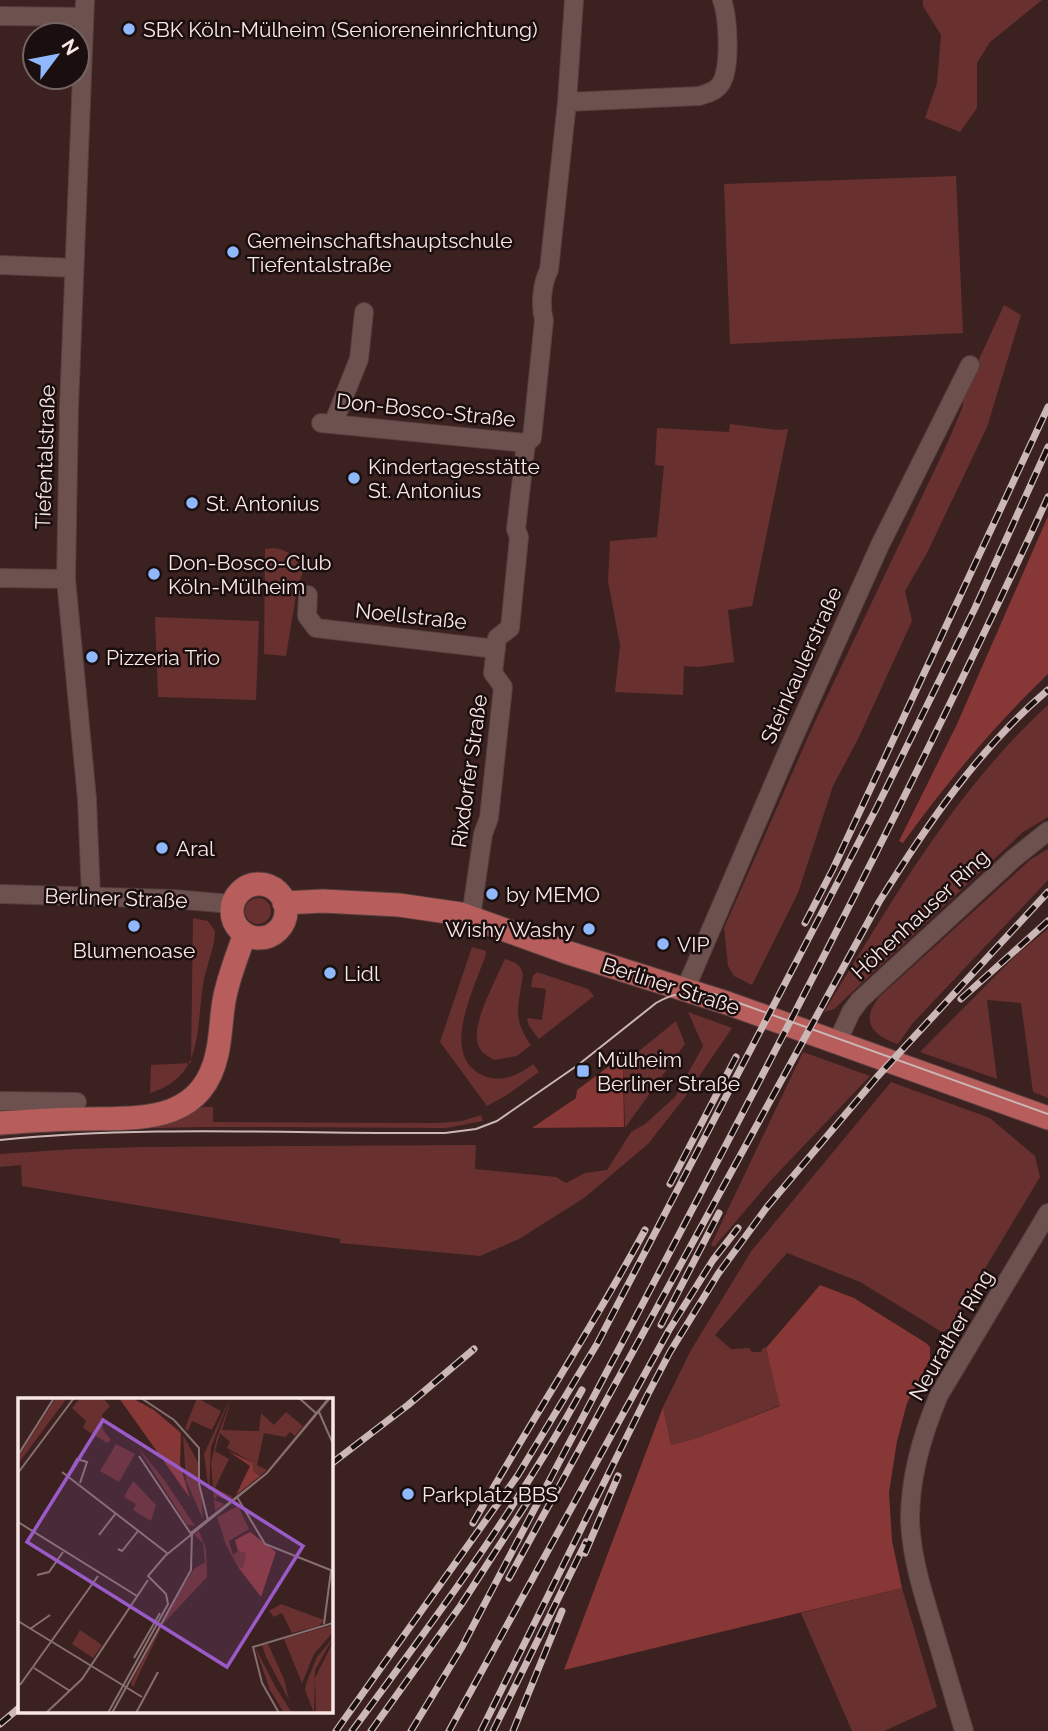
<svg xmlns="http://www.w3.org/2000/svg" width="1048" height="1731" viewBox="0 0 1048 1731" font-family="Raleway,sans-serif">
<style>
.green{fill:#683130}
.forest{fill:#863736}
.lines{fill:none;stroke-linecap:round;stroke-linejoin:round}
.minor-casing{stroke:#553f3f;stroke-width:20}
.major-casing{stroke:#553f3f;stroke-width:25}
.minor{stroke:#6d514f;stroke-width:18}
.major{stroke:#b75d5b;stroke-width:23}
.tram{stroke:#cbb7b6;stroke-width:2}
.rail-casing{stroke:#cbb7b6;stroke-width:7}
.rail{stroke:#1a0f0e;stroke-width:4.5;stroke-dasharray:13;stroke-linecap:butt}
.poi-dot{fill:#8fb8fd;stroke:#1a0f0e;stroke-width:2.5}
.labels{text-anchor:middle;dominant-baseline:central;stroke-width:5;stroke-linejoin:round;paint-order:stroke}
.poi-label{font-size:21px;fill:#f9e7e6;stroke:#1a0f0e;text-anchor:start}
.street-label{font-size:21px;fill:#f9e7e6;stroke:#1a0f0e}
.inset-road{fill:none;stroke:#87706f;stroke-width:2}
.view{fill:#9a5bc9;fill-opacity:0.15;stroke:#9a5bc9;stroke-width:3.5}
.inset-edge{fill:none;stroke:#f9e7e6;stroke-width:3.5}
</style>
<rect width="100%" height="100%" fill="#3b2120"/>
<!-- green -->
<path class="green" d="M923,0H1042L990,42L977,63V108L960,132L925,118L937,83L941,35L923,6Z
M956,176L963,333L730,344L724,184Z
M1004,305L1021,315L987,427L927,553L905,591L912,621L859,737L833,786L798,893L752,985L734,976L728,966L724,928L813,726L947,444L963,406V394Z
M730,424L778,430L788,429L752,606L728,610L734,662L699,667L684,666L683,695L615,692L620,645L608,581L610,541L657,537L664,466L655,465L657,428L729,432Z
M274,548C291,551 295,557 303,572L297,589L286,656L264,654L265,549Z
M155,617L259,621L256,700L158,697Z
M1048,705V817L1023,832L834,1009L824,1012C891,903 953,792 1048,705Z
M1048,849V880L912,1024L898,1044C872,1035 860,1022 879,997L1030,860Z
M245 911a13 13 0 1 1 26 0a13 13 0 1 1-26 0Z
M193,918L208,921L215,931C215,947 207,964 204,979C195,1027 206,1076 150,1093L151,1065L191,1063Z
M1048,929V1098L1033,1092L1021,1003L987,1000L997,1079L920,1052L1016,955Z
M472,947L486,951V954C475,988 436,1059 487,1077C505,1082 520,1074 533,1064L539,1072L507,1095L487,1106L440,1042Z
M505,959C515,962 520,964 523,974C519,1006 511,1017 531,1045L517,1056L494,1060C485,1055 478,1050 477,1039C474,1020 497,977 505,959Z
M537,972L588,989L594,996L539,1039L529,1026L527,1018L542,1020L546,989L531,987L533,976Z
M688,1012L732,1028L685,1097L648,1144L584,1198L519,1239L480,1256L340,1243V1239L22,1186L21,1165L0,1167V1154L76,1149L144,1147L476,1145L475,1169L556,1177L566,1183L585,1173L607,1170L631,1132L645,1124L675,1097L703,1046Z
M676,1021L685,1044L625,1128L623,1064Z
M803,1052L870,1076L773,1178L714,1247L711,1245Z
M891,1082L990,1118L1035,1156L1040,1177L948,1330L942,1332L860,1282L787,1253L715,1335L731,1349L749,1348L752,1352H761L763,1348H766L781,1405L694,1439L671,1445L663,1407L691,1350L752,1250Z
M205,1107H213V1122L438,1123L462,1121L481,1115L483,1121L446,1128C298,1128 148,1123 0,1136V1131Z
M902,1588L937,1707L884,1731H852L801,1613Z"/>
<!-- forest -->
<path class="forest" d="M1048,516V674C994,726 947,782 903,843L899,841L957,724Z
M612,1064L623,1067L624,1127L532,1128L576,1098L577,1090Z
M820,1285L854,1298L926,1343L930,1347V1359L907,1403L897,1441L889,1493L892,1541L902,1588L564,1670L663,1407L671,1445L694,1439L780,1406L766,1348Z"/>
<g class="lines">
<!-- minor casing -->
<g class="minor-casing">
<path id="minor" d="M85,0L69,407L66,579L87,799L91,896
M0,16L84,17
M567,102L699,96C706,94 714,92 719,86C732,73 728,17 722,0
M0,265L74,268
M321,423L526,443
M333,424L359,359L364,312
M0,578L66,579
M308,595L307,616L316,628L496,649
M0,894L173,899L232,904
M471,917L483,834L489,818L503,687L493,673L497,638L510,628L519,537L516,529L526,443L532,438L544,320C540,306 542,283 549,270L567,102L574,0
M685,990L789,748L880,545L970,365
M837,1043L851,1012L860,1000L1013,859L1048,831
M0,1101L77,1102
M964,1731C953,1695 943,1659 932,1623C922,1590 911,1555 910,1519C910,1476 922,1435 939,1395L1048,1213"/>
</g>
<!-- major casing -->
<g class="major-casing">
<path id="major" d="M232 911a27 27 0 1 1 54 0a27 27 0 1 1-54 0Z
M284,903L323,901L399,905L461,914L566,952L727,1003L1048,1118
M0,1123C29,1121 57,1119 86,1119C141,1118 202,1123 217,1054C221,1037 221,1018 224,1001C228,978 237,956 245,934"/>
</g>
<!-- minor -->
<use href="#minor" class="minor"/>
<!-- major -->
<use href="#major" class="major"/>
<!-- tram -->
<path class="tram" d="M0,1140C148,1125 297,1134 445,1133L476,1129L497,1121L578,1065L656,1003C675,992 692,990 714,994L1048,1114"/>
<!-- rail casing -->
<g class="rail-casing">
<path id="rail" d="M805,923L833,869L1048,407
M961,999L1048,921
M670,1184L736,1057
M661,1325L719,1213
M331,1464L408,1405L474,1349
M473,1523C529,1424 591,1330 645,1230
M585,1553L618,1476
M509,1578L879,902C926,826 979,748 1048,690
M0,1724L19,1708
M336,1731L518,1475L597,1344L876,809L975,608L1048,447
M352,1731C434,1620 516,1511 582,1390
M371,1731L461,1605L528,1501
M411,1731L462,1647C661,1266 868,888 1048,497
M449,1731L669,1330L713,1260L738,1228
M481,1731L648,1394L670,1352L718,1274L767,1207L877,1077L1048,892
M493,1731L586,1542
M513,1731L562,1611"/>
</g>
<!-- rail -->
<use href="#rail" class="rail"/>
</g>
<!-- markers -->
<g class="poi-dot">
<circle cx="129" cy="29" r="7"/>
<circle cx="233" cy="252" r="7"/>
<circle cx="354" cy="478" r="7"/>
<circle cx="192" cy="503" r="7"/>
<circle cx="154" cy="574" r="7"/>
<circle cx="92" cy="657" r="7"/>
<circle cx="162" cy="848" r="7"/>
<circle cx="492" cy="894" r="7"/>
<circle cx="134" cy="926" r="7"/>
<circle cx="589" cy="929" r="7"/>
<circle cx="663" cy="944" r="7"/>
<circle cx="330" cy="973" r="7"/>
<rect x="576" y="1064" width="14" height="14" rx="3.5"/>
<circle cx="408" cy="1494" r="7"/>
</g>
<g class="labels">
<!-- poi labels -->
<g class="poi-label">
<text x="143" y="29">SBK Köln-Mülheim (Senioreneinrichtung)</text>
<text x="247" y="240">Gemeinschaftshauptschule<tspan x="247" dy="24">Tiefentalstraße</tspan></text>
<text x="368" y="466">Kindertagesstätte<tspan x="368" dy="24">St. Antonius</tspan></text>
<text x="206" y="503">St. Antonius</text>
<text x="168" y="562">Don-Bosco-Club<tspan x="168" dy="24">Köln-Mülheim</tspan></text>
<text x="106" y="657">Pizzeria Trio</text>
<text x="176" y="848">Aral</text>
<text x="506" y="894">by MEMO</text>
<text x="575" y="929" text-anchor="end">Wishy Washy</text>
<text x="677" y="944">VIP</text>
<text x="134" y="950" text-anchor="middle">Blumenoase</text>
<text x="344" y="973">Lidl</text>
<text x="597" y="1059">Mülheim<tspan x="597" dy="24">Berliner Straße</tspan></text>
<text x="422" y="1494">Parkplatz BBS</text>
</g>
<!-- street labels -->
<g class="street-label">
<text transform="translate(426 410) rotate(6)">Don-Bosco-Straße</text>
<text transform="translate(45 457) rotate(-88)">Tiefentalstraße</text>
<text transform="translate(411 616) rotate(6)">Noellstraße</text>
<text transform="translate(801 665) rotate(-66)">Steinkaulerstraße</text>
<text transform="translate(469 771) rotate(-82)">Rixdorfer Straße</text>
<text transform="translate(116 898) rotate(2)">Berliner Straße</text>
<text transform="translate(920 914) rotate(-43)">Höhenhauser Ring</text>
<text transform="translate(671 986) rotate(18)">Berliner Straße</text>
<text transform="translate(951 1335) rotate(-60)">Neurather Ring</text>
</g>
</g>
<!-- overview -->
<g transform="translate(18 1398)">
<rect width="315" height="315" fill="#3b2120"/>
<path d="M38,0H49L0,66V59ZM62,0H85L92,8L84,17L85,32L93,42L89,45L65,30L68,23L54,10ZM179,0L203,13L194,32L174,23L170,33L167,30ZM212,0L193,49L191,94L186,56ZM214,0L204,32L241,33L243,15L256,27L268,14L285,28L277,38L272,34L267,39L246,35L239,67L249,72L242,78L235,73V65L209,50L212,44L202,35L197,53L211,61L197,90L215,99L210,103L199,98L196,102L206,106L197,113L193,65L199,39ZM165,37L181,66L185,121L168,83ZM98,46L117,56L101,84L82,73ZM119,48L147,83L177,128L169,127ZM115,83L138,107L133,123L115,112L118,106L106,99ZM220,108L231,131L211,143L215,157L220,153L228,155L225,171L220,169L208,147L199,119ZM181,133L188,151L189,179L145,226L115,289L113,285L147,218L176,171L187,164L185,145L176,137ZM263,206L306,222L301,228L274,235L264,215L256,219L251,213ZM315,227V234L296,256L284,285L266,241ZM62,232L84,247L75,260L54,246ZM315,240L297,272L296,315L287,292L289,283L299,259ZM315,244V315H298L297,280ZM250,246L266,281L271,302L248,259L244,247ZM237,249L257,288L274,315H266L252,292Z" fill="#683130"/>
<path d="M101,0H114L136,12L163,35L162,67L172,100ZM210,53L235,65V73L242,78L218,97L232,68ZM232,134L258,154L243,199L220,169L225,170L228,155L220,153L217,142Z" fill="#863736"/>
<path class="inset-road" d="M123,0L156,22L181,50V86L190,122M281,0L299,16M301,14L315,46M0,57L36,0M121,58L173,136M44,74L149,155M0,75L56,0M50,77L59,61L69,64L62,85M219,99L247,146L315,173M0,124L119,198M81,137L98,115M100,151L104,153L120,133M19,177L31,174L45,154M135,183L130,178L147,158L249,75L312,0M0,223L124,299M306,226L313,173M12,231L32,217M116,260L142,215M16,270L52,293M0,277L1,315M2,287L80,178M28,315L64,281L130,182M90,315L150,206L148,196L135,183M94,315L173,172L174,134L249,75L311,0M118,315L140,274M261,315L244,285L235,249L315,225"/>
<path class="view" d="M85,22L285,148L209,269L9,144Z"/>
<rect width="315" height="315" class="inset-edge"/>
</g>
<!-- north arrow -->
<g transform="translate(56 56) rotate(58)"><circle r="33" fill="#1a0f0e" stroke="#736564" stroke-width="2"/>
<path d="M0-5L12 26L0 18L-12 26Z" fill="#8fb8fd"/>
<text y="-10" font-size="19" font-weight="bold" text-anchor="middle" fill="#f9e7e6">N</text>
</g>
</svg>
